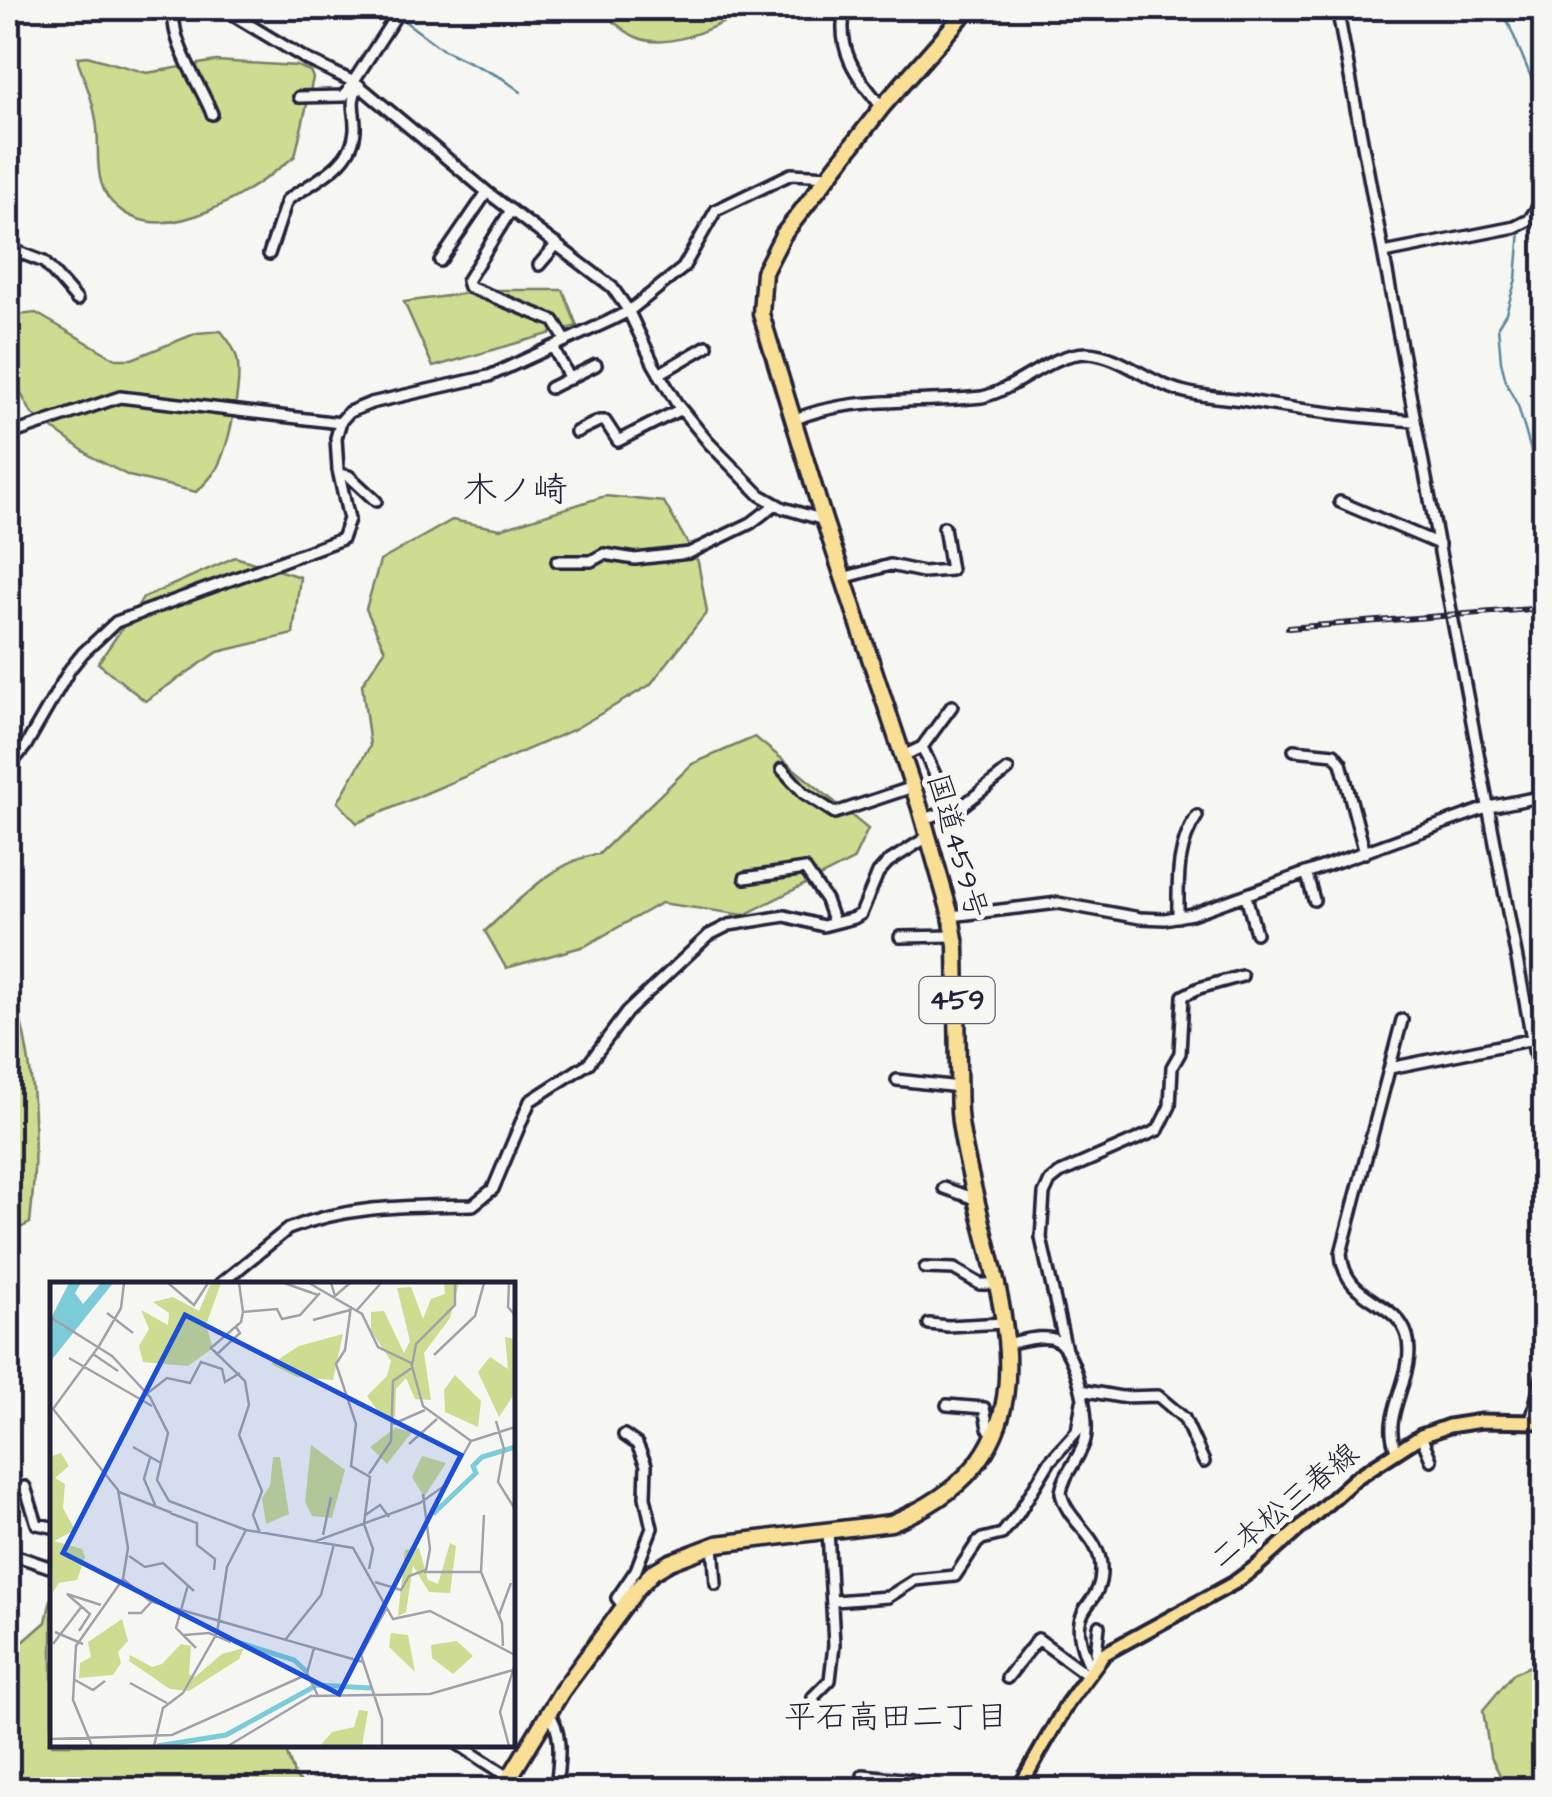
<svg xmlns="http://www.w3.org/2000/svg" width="1552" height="1797" viewBox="0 0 1552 1797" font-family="'Architects Daughter','Klee One',sans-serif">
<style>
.green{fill:#ccdc90;stroke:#777f66;stroke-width:2.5}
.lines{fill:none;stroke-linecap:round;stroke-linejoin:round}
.stream{stroke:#58879a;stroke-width:2.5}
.minor-casing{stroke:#22223b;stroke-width:16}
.major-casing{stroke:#22223b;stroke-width:19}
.highway-casing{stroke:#22223b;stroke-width:21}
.minor{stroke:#f6f6f2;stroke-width:9}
.major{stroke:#f9df96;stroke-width:11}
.highway{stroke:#f9df96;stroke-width:14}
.rail-casing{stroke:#22223b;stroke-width:6}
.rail{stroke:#f6f6f2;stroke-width:2.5;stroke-dasharray:8;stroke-linecap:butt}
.labels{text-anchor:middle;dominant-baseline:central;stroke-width:10;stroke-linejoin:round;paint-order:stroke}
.shield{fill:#f6f6f2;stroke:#626272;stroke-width:2.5}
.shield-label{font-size:28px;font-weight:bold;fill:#22223b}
.street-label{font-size:30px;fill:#22223b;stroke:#f6f6f2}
.neighbourhood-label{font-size:32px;fill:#22223b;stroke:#f6f6f2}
.quarter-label{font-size:35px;fill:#22223b;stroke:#f6f6f2}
.inset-river{fill:none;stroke:#7ccbd9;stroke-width:5}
.inset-road{fill:none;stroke:#a1a1a9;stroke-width:2.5}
.view{fill:#1d4ed8;fill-opacity:0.15;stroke:#1d4ed8;stroke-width:5}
.inset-edge{fill:none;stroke:#22223b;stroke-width:5}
</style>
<rect width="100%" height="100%" fill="#f6f6f2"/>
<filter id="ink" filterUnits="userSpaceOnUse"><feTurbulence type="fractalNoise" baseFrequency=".01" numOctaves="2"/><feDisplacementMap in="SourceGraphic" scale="20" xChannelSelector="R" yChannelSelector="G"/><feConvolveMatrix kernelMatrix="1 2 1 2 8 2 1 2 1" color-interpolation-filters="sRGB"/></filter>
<g filter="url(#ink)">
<!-- green -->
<path class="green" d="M599,8H755C722,22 672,53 636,37C622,31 610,18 599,8Z
M87,56L147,73L216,61L297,66L310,71L313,78L295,156C253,190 167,251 117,207C108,200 104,193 101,182C96,164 99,146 97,128C95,105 86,84 78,62V57Z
M490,290H563L577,326L433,367L404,302Z
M36,313L116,359H132L197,333L221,331C228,340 234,347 237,358C243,383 229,445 217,468C211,478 204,485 196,492L129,476L92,457L32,414L8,369V316Z
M605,496L664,502L698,562L707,612L650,685L573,730L357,823L338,802L370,746L362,684L385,650L366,609L380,561L452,520L500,529Z
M235,557L300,577L293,634L218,652L145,701L98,663L143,598Z
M755,737L868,829L853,860L744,915L661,903L585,946L506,968L485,931C517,902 555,860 599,854L692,764Z
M8,978C36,1055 39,1142 30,1223L18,1229L8,1228Z
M52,1595V1744L284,1745L295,1777L305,1789H8V1655L46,1622Z
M1544,1660V1789H1507L1490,1755L1483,1710L1514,1673Z"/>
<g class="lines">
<!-- stream -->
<path class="stream" d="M1502,8L1544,108
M399,17L442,49L502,78L521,92
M1524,218L1544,187
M1520,230L1516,279L1506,313L1498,326L1501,362L1507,385L1518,406L1544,496
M1544,509L1539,527L1544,621"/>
<!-- minor casing -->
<g class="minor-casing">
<path id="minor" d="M175,8C167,38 201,85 212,114
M221,8L306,59L356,83L487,192L612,287L628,310L654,365L677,404L709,443L760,495L783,508L824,520
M845,8C836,51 856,75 882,107
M1337,8L1544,1102
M299,97L344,96L401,8
M511,210L467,281L469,287L554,321L566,341
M8,248L44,262L77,300
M1384,253L1515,227L1529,220L1544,198
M269,254L287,200C312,182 353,166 355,130C356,112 348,102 359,85
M440,261L487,192
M539,265L557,244
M553,347L570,379
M659,374L707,346
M550,388L596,365
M8,419L14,434
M793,420C851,395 920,404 982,397C1018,389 1050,353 1087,353C1117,354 1145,379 1172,388C1196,397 1223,397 1248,401C1304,411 1359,417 1415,421
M576,432L599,421H605L618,441L681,409
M8,435L120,397L340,423
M339,474L349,476L376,501
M1340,502L1439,544
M557,561H591L604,554L635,559L689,553L751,523L776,504
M843,578L890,565L923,572L951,570L944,527
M922,747L952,811
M1294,750L1334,754L1341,763L1365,853
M903,756L922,747L952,706
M8,768L25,747L70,669L83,653L116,622L342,539L349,519L338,470L336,438L341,421L349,412L371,403L489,376L609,321L629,311L683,268L716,210L791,174L830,176
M782,769L804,793L835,813L913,787
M924,819L961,807L1008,770
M1307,875L1314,900
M745,878L805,869L826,900L834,923
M1246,896L1256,933
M951,916L1058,903L1140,918L1165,919L1192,914L1489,807L1544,796
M1178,917C1178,881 1176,847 1197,816
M900,937L954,936
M1390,1068L1544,1037
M897,1080L959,1087
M944,1188L975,1199
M1541,1207L1544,1211
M925,1268L954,1269L980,1284H995
M220,1284L288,1229C348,1205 409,1206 473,1205L493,1189L530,1101L589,1063L627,1012L709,935L729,925L785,916L823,926L854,918L861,914L878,873L888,862L929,836
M929,1324L948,1326L1004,1323
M1009,1343C1022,1341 1044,1334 1056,1340C1076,1350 1092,1422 1084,1443C1078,1460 1063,1475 1061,1493C1067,1522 1100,1536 1101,1567C1103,1614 1059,1600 1091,1669
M1066,1350L1041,1238L1044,1194L1050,1181L1060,1173L1158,1130L1170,1106L1172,1067L1180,1053L1183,996L1199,988L1242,976
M1081,1390L1121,1397L1158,1396L1184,1418L1204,1462
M947,1405L984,1408L988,1428L994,1434
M1531,1421L1544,1369
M1421,1436L1431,1460
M1397,1451C1378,1416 1418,1375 1407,1336C1396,1298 1344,1303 1341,1253L1402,1020
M8,1492L25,1487L37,1524L52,1527
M713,1545L716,1584
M8,1553L52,1568
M834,1601L888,1597L915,1580L955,1576L977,1543L982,1539L1002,1534L1018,1514L1050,1461L1077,1431L1082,1402
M623,1605L617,1598L636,1570L652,1528L645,1497L646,1465L637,1444L624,1435
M1095,1663L1099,1626
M1007,1678L1038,1639L1086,1674
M548,1713C565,1733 558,1765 556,1790
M819,1715L813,1697L830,1680L834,1645L828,1530
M458,1744L529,1790
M863,1775L911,1780L935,1790"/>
</g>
<!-- major casing -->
<g class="major-casing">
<path id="major" d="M1018,1790L1067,1704L1104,1654L1234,1583L1257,1566L1356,1478L1421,1436L1449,1426L1481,1421L1544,1422"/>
</g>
<!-- highway casing -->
<g class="highway-casing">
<path id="highway" d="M502,1790L562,1691L637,1589L653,1572L670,1562L717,1544L891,1523C1084,1445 984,1277 961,1129C957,1109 959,1088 958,1068C957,1027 957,986 956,945L951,916L920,808L824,520L761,314L764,272L783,235L882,107L969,8"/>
</g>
<!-- minor -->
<use href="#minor" class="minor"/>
<!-- major -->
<use href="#major" class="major"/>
<!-- highway -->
<use href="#highway" class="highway"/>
<!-- rail casing -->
<g class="rail-casing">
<path id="rail" d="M1288,628L1544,608
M8,728L15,726"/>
</g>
<!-- rail -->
<use href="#rail" class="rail"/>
</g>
</g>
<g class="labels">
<!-- shield labels -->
<rect class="shield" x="919.5" y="977" width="75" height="46" rx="8"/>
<g class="shield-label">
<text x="957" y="1000">459</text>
</g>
<!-- street labels -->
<g class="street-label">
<text transform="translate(957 846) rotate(74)">国道459号</text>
<text transform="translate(1285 1506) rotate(-39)">二本松三春線</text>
</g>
<!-- neighbourhood labels -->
<g class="neighbourhood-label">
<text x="896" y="1717">平石高田二丁目</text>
</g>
<!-- quarter labels -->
<g class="quarter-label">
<text x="515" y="490">木ノ崎</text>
</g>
</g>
<!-- overview -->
<g transform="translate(50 1282)">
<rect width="465" height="465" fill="#f6f6f2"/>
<path d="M161,1H171L156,43L163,66L138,84L93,80L89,64L99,47L91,28L118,43L119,31L103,20L123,15L149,29ZM394,1H409L400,36L374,71L381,118L365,117L356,96L346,107L345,135L333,136L317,114L337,94L341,79L321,49V30L334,29L354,71L360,59L347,6L361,5L373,37L381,17L395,12ZM293,52L283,98L247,95L221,82L249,64ZM455,55L465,57V111L449,135L428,90L440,75L458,87ZM405,93L431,119L428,145L395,130L394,108ZM345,146L362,150L337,182L320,165ZM261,163L295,188L282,236L262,234L255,220ZM11,171L19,184L5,196L15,202L13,226L25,248L4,259L32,267L35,275L27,298L9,301L3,310L0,175ZM372,174L396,181L374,215L362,195ZM223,175H230L239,232L216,242L212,216L220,204ZM400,261L406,264L400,311L379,310L363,284L356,330L348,334L355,268L369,266L378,298L388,302ZM72,337L78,359L68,370L71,381L63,393L29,396L30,381L41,375L38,360ZM341,351L358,353L365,390L339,365ZM407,359L423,374L403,392L382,376L381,363ZM131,362L141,364L139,392L145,395L172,372L194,366L189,377L139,409L120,407L79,379L80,373L102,385L112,382ZM309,428L318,429L312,464H270L282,450L304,445Z" fill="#ccdc90"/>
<path d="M19,1H31L25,11L33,22L51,1H63L0,80V38Z" fill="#7ccbd9"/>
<path class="inset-river" d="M383,232L426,191L423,184L432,175L465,165M184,359L244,378L257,390M107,464L176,453L267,403L321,406"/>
<path class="inset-road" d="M118,1L144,23L158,1M189,1L193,30L227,27L232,37L250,33L270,11M234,1L268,13M259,1L312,32L328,65L361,81L373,124L421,159M281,1L285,14L300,1M459,1L458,25L465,33M301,24L295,68L286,82L306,142L301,184L320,195L314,242L323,267L319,287M307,28L331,1M193,30L191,40L161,66L195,99L199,123L189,153L212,209L203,233L210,251M57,31L83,51M0,35L62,74L100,115L118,151L107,198L119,219L196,248L303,266L343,337L380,329L465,373M263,38L300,28M49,64L71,26L74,1M43,72L68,89M166,73L190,51L186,45M384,73L425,34L434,1M19,76L102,124M362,84L366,62L405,23V1M90,117L117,96L140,101L151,80L172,87L175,100L190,91M446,139L454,167L448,200L465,227M343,142L375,128M359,162L387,137M83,165L111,181M100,176L94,197L106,225M319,192L341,159L343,99L363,85M69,210L122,231M120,231L147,241V263L165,277L164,288M434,233L431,290L452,341L453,364M314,234L330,223L339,235M273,253L281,215M266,259L370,221L397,202L421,159L465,145M79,274L95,285L113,281L144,309M374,290H431M73,297L100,319L313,380M325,300L351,308L359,294L376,288L380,267L373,212M138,303L126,346L146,366M78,331H91L105,316M449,333L461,301M29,349L40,332L17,312L51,323M5,350L33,362M134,353L159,351L181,360M235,358L271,313L284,262M3,362L32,324M264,366L257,391L268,414M25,398L43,408L55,399M80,401L117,421M0,457L122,453L258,392M42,464L23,418L26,364L73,297L78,266L68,208L3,127L49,64M104,464L113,426L133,411L167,351L177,285L196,248M178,464L261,414L380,412L463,388M332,464V437L311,373L336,327M459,464L450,430L465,382"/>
<path class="view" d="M135,33L411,173L289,412L13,271Z"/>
<rect width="465" height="465" class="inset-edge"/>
</g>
<!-- margin -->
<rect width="1552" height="1797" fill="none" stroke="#f6f6f2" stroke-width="40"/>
<rect x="20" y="20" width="1512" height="1757" fill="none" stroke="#22223b" stroke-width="4" filter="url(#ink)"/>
</svg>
